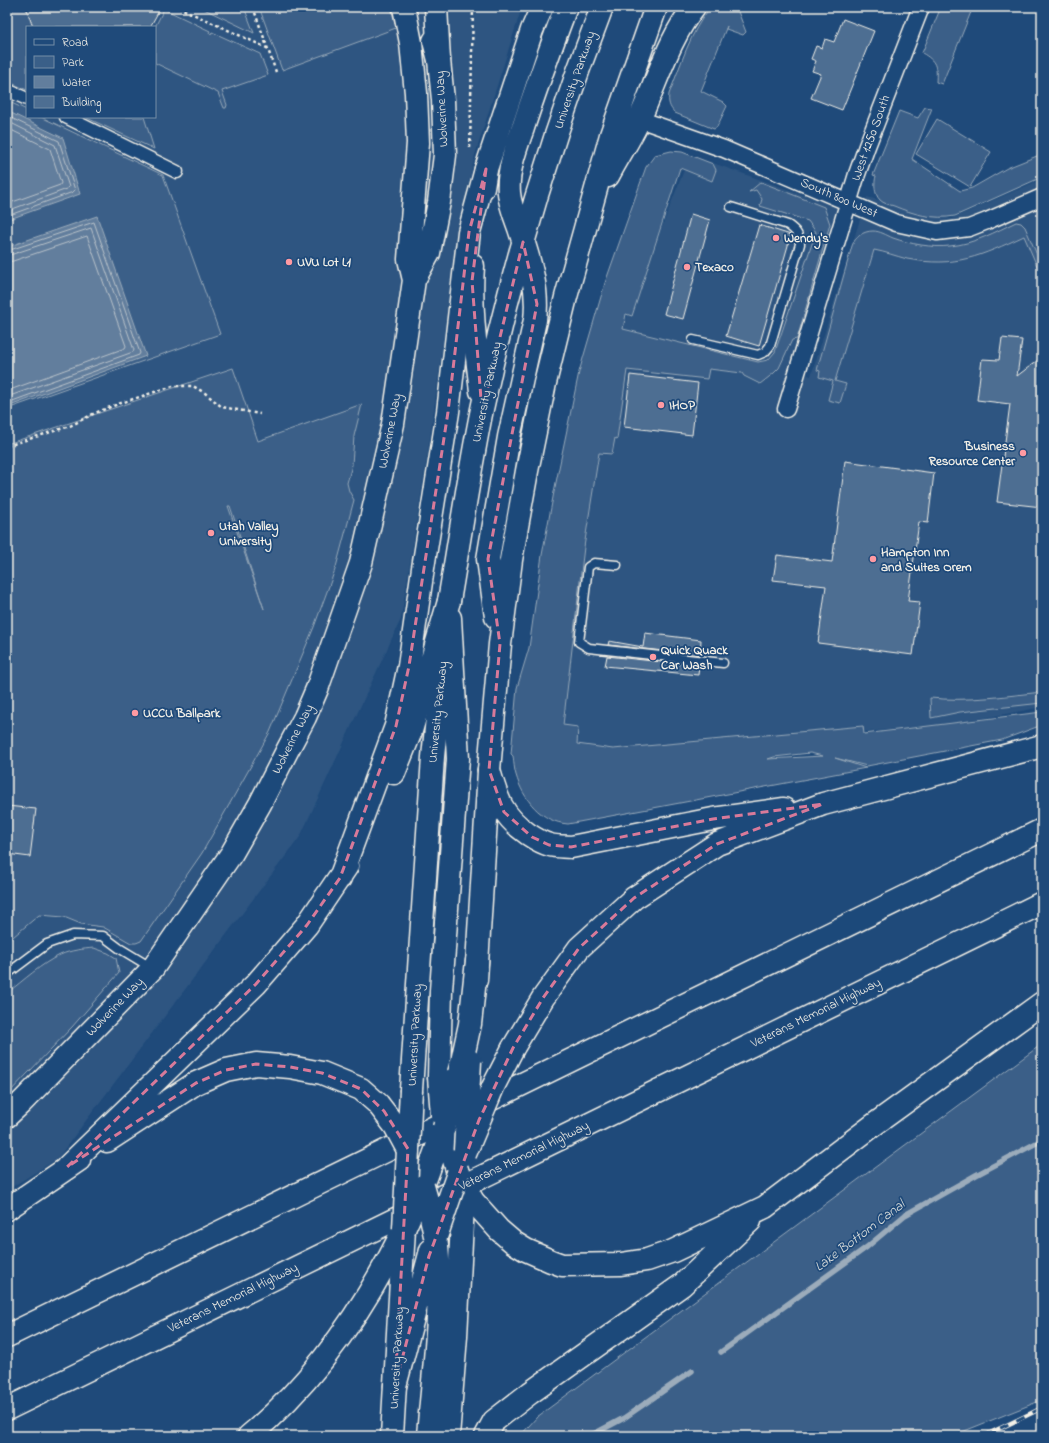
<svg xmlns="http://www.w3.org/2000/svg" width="1049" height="1443" viewBox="0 0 1049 1443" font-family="'Indie Flower',sans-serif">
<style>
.built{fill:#2d5581;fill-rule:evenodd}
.green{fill:#3a5f88;stroke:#97a8b8;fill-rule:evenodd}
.water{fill:#627e9d;stroke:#9cacbb}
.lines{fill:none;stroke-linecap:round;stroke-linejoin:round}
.shore{stroke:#bac3ca;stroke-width:1}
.stream{stroke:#9cacbb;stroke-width:5.5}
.building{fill:#4d6e92;stroke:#f4f1e8}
.service-casing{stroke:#f4f1e8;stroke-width:11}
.pedestrian-casing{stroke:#f4f1e8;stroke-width:15}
.minor-casing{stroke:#f4f1e8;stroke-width:19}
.secondary-casing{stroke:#f4f1e8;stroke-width:25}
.primary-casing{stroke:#f4f1e8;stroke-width:25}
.motorway-casing{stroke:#f4f1e8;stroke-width:25}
.path{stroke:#f4f1e8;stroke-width:2.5;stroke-dasharray:3 3;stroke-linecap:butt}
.service{stroke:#1f4a7a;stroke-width:8}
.pedestrian{stroke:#1f4a7a;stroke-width:12}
.minor{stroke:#1f4a7a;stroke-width:16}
.secondary{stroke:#1f4a7a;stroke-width:22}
.primary{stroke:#1f4a7a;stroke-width:22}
.motorway{stroke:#1f4a7a;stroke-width:22}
.rail-casing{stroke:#f4f1e8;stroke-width:4.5}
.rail{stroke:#1f4a7a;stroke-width:3;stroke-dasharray:9;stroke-linecap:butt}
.secondary-bridge-casing{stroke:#f4f1e8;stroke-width:25;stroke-linecap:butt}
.motorway-bridge-casing{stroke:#f4f1e8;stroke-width:25;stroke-linecap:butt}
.secondary-bridge{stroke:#1f4a7a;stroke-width:22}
.motorway-bridge{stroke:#1f4a7a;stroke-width:22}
.marked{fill:none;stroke:#d87a9a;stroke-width:3;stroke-dasharray:8 5;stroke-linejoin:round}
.poi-dot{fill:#ff9aa2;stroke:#1f4a7a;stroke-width:1.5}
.labels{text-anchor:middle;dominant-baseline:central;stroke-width:3.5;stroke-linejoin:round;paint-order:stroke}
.street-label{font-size:13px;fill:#f4f1e8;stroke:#1f4a7a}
.poi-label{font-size:13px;font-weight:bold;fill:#f4f1e8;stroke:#1f4a7a;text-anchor:start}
.water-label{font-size:14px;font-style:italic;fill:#dee0dd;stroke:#1f4a7a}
</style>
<rect width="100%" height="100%" fill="#1f4a7a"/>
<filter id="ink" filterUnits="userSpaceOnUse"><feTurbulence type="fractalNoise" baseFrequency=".025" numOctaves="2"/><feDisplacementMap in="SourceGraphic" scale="8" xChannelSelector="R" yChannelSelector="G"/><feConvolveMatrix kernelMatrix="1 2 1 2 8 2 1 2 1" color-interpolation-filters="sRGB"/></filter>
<g filter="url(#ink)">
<!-- built -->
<path class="built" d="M7,7H522L475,155L458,236L429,446L401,619L300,837L57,1159L7,1190ZM27,27H155V117H27Z
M690,155L838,207L790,369L811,376L867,197L951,219L1042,179V707L943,726L559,755L604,374Z"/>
<!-- green -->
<path class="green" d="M7,7H26L32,25L36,27H27V90L7,81Z
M200,7H244L254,33Z
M259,7H391L396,28L282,70Z
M719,7H740L737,9L746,32L743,35L726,29L727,26L701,91L723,102L727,106L717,127L714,129L675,113C669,107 668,102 669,94C681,65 690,32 710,8L713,12Z
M941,7H973L942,84L936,82C937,66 936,61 922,53Z
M164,9L210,31L209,33L211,34L212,32L260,54L268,75L222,91L227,105L226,108H224L218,93L155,63V27Z
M7,101L27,110V117H41L163,175L220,334L7,409Z
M925,107L932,108L912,159L960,191L972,188L1007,168L1042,154V177L955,216C934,220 913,214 894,206C888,204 884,204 880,200C874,194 874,183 876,176L873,175L899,111L918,118Z
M85,117H144L154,149Z
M937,119L991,152L970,187L916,154Z
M671,151L682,152L713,164L716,170L712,181L680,168L632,316L626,314L623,329L758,362L768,360L775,352L816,232L808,221L760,206L762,199L756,190L749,192L761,182L824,207L830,224L797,339L792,340L779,368L774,373L760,384L744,376L742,373L709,369L707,379L627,370L617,439L615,438L612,454L599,453L584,547L563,725L578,727L577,744L613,749L863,726L864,734L1042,712V725L1002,740L867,766L835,758L866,768L568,824C541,822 523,799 516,775C514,769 514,762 513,756L511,754L517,688L529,648L542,555L554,492L579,372L605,283L646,167L655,155ZM810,753L823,756L768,759L774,757Z
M1016,222L1021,223L1025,227L1041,264L1040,266H1037L1024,236C981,256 956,268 907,259C896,256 885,252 874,250L835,381L846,384L840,403L828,400L833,381L819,377L820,371L817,370L852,246C855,237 863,231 873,231C880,231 886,235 893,238C910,244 932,248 950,246C974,244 995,232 1016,222Z
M233,368L258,441L362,404L354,436L352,465L347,483L349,491L354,500L336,567L314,627L270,732L202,853L141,941L136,943H131L103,927L81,924L64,917L39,915L7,942V444ZM228,506H230L264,609Z
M1042,692V703L960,712L931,718L930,698C967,702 1005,696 1042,692Z
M94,948L108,953L116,958L119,973L72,1027L7,1095V993C24,980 41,964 60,955C71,950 83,949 94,948Z
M1042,1044V1400L952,1436H520L537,1417Z"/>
<!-- water -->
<path class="water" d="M7,111L63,138L80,194L7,220Z
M97,216L146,356L7,407V247Z"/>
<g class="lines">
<!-- shore -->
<path class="shore" d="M7,116L59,141L75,190L73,192L7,216
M7,121L55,145L69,187L67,189L7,211
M7,128L50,149L61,183L60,185L7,204
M7,251L94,222L140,353L139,355L7,403
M7,256L91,228L134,350L133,352L7,397
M7,262L13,261L87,236L126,346L125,348L7,391"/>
<!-- stream -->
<path class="stream" d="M721,1352L867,1247L905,1215L976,1175L1042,1140
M590,1436L624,1418L692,1371"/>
</g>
<!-- building -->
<path class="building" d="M26,7H161L150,27H33Z
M843,19L874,31L842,110L811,98L821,74L812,71L816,61L811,59L816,46L822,48L825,39L834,42Z
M691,214L710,220L683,319L664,314Z
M759,225L791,235L759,346L726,336Z
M1002,338L1022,340L1017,376L1042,357V507L997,502L1010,404L977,400L982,359L999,360Z
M630,375L698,383L692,435L624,427Z
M845,461L934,473L928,523L919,522L908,601L920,602L913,655L818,643L826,586L773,580L777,555L832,562Z
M645,633L701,640L700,655L608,645L609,641L643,647Z
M607,656L699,666L698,675L605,666Z
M7,806L36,809L30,857L7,854Z"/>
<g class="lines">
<!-- service casing -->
<g class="service-casing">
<path id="service" d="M693,340L758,355L765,352L770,346L800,244C799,234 796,231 788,225L731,207
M617,565L594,563L588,567L579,642L589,648L723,663
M7,974L47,944L73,935L103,936L119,948L152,968"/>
</g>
<!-- pedestrian casing -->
<g class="pedestrian-casing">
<path id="pedestrian" d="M7,90L27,99
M66,117L177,172"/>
</g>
<!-- minor casing -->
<g class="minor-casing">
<path id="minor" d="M639,119L724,149L896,223L937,232L969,228L987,221L1042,197
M786,409L857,174L867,146L921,7"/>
</g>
<!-- secondary casing -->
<g class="secondary-casing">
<path id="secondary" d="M404,7L411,43L416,93L418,143L409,259L414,280
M476,980L489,771
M411,1090L433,757L445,640
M7,1116L21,1103L153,968L232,853L260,804L288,749L305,717L317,689L361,563L393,424L414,280L429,253L439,202L445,155L443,100L439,60L434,41
M392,1436L404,1229
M448,1436L456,1336L464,1186"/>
</g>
<!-- primary casing -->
<g class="primary-casing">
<path id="primary" d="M436,7L439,60
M608,176C618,157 630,139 639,120C657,82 668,40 694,7
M483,188L486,169L532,30L542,7
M473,266C470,307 476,349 481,391
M449,601C460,537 469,473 482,409C511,272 551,138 602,7
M496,617L488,559L509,437L535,320C539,287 529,259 519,228C515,217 510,205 509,193C507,171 516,148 523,128C536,87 551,47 566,7
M489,770L500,644L511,560L527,471L545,383L566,297L611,135L656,7"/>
</g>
<!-- motorway casing -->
<g class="motorway-casing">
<path id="motorway" d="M489,770C497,799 502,816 528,834C534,838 542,843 550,845C556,847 564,846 571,847L713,819L784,809
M394,773L411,731L449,601
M340,878L396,726L409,666L423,568L448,412L469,232L486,169
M513,1048L543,998L579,948L634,898L717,844L823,804L1042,746
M461,1066L470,1024L477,961
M439,1077L441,990L458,759L450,618
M444,1128L458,1173
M107,1141L196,1083L226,1070L256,1064L290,1067L322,1073L361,1089L378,1104
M67,1167L256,984L307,925L347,866
M423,1186L444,1128
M464,1186L473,1201L499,1230L513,1242L526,1250L551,1261L562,1265L621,1264L647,1260L673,1251L765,1207L875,1124L1042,1003
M7,1209L79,1160
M7,1336L1042,830
M395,1386L431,1250
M7,1409L1042,903
M249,1436C315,1381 366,1306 404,1229
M428,1436C433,1372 444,1301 436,1237
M486,1436L494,1421L530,1393L682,1285L750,1221"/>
</g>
<!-- path -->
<path class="path" d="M178,7L267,48
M253,7L276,72
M470,148L473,7
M7,446L70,426L95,413L118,404L173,386H193L205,393L222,407L260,414"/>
<!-- service -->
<use href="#service" class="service"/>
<!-- pedestrian -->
<use href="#pedestrian" class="pedestrian"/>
<!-- minor -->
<use href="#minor" class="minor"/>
<!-- secondary -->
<use href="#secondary" class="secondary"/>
<!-- primary -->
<use href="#primary" class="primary"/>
<!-- motorway -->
<use href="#motorway" class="motorway"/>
<!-- rail casing -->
<g class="rail-casing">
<path id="rail" d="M984,1436L1042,1408"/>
</g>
<!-- rail -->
<use href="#rail" class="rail"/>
<!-- secondary-bridge casing -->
<g class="secondary-bridge-casing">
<path id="secondary-bridge" d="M465,1150L470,1061
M404,1229L411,1090"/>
</g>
<!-- motorway-bridge casing -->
<g class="motorway-bridge-casing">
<path id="motorway-bridge" d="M439,1077L442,1115
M378,1104L395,1126L408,1150
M444,1128L461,1066
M465,1154L493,1087L513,1048
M423,1186L429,1207L435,1236
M404,1229L423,1186
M436,1237L458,1173"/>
</g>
<!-- secondary-bridge -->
<use href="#secondary-bridge" class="secondary-bridge"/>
<!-- motorway-bridge -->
<use href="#motorway-bridge" class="motorway-bridge"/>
</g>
</g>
<!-- marked area -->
<path class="marked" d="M486,169L472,281L481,399H485L523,242L537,304L488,559L500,644L489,770L504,812L532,837L549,845L571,847L713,819L823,804L717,844L634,898L579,948L543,998L513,1048L479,1120L429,1256L395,1386L408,1149L384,1111L361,1089L322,1073L290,1067L256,1064L226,1070L196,1083L67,1167L256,984L307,925L340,878L396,726L409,666L448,412L469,232Z"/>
<!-- markers -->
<g class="poi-dot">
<circle cx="776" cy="238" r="4"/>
<circle cx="289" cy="262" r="4"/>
<circle cx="687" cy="267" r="4"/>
<circle cx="661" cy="405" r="4"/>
<circle cx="1023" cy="453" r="4"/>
<circle cx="211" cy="533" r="4"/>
<circle cx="873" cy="559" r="4"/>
<circle cx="653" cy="657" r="4"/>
<circle cx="135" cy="713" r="4"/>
</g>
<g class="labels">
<!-- street labels -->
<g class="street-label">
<text transform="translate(575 80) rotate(-71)">University Parkway</text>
<text transform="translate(442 109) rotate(-93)">Wolverine Way</text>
<text transform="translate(871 138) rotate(-70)">West 1250 South</text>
<text transform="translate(839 198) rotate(23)">South 800 West</text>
<text transform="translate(487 392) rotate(-78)">University Parkway</text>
<text transform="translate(390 431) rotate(-79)">Wolverine Way</text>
<text transform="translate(438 712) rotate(-84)">University Parkway</text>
<text transform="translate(293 739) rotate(-63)">Wolverine Way</text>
<text transform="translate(115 1007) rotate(-46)">Wolverine Way</text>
<text transform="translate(816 1013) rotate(-26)">Veterans Memorial Highway</text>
<text transform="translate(415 1035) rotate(-87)">University Parkway</text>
<text transform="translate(524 1156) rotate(-26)">Veterans Memorial Highway</text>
<text transform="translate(233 1298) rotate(-26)">Veterans Memorial Highway</text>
<text transform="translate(397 1358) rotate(-87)">University Parkway</text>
</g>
<!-- poi labels -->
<g class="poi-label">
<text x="784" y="238">Wendy's</text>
<text x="297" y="262">UVU Lot L1</text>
<text x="695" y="267">Texaco</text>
<text x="669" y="405">IHOP</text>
<text x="1015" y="446" text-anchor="end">Business<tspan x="1015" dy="15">Resource Center</tspan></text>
<text x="219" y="526">Utah Valley<tspan x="219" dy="15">University</tspan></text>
<text x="881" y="552">Hampton Inn<tspan x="881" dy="15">and Suites Orem</tspan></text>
<text x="661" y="650">Quick Quack<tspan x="661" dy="15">Car Wash</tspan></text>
<text x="143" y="713">UCCU Ballpark</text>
</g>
<!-- water labels -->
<g class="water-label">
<text transform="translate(860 1236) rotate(-37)">Lake Bottom Canal</text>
</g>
</g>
<!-- margin -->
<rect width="1049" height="1443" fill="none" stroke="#1f4a7a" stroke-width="24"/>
<rect x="12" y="12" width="1025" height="1419" fill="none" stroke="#f4f1e8" stroke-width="1.5" filter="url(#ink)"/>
<!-- legend -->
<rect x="26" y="26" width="130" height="92" fill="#1f4a7a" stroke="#748da6"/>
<rect x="34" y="39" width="20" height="6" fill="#1f4a7a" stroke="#748da6"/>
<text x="62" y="46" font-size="12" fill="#f4f1e8">Road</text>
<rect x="34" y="56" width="20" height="12" fill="#3a5f88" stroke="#748da6"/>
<text x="62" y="66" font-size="12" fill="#f4f1e8">Park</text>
<rect x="34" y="76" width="20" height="12" fill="#627e9d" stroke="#748da6"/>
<text x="62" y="86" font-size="12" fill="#f4f1e8">Water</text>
<rect x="34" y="96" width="20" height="12" fill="#4d6e92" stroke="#748da6"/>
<text x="62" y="106" font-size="12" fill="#f4f1e8">Building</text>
</svg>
